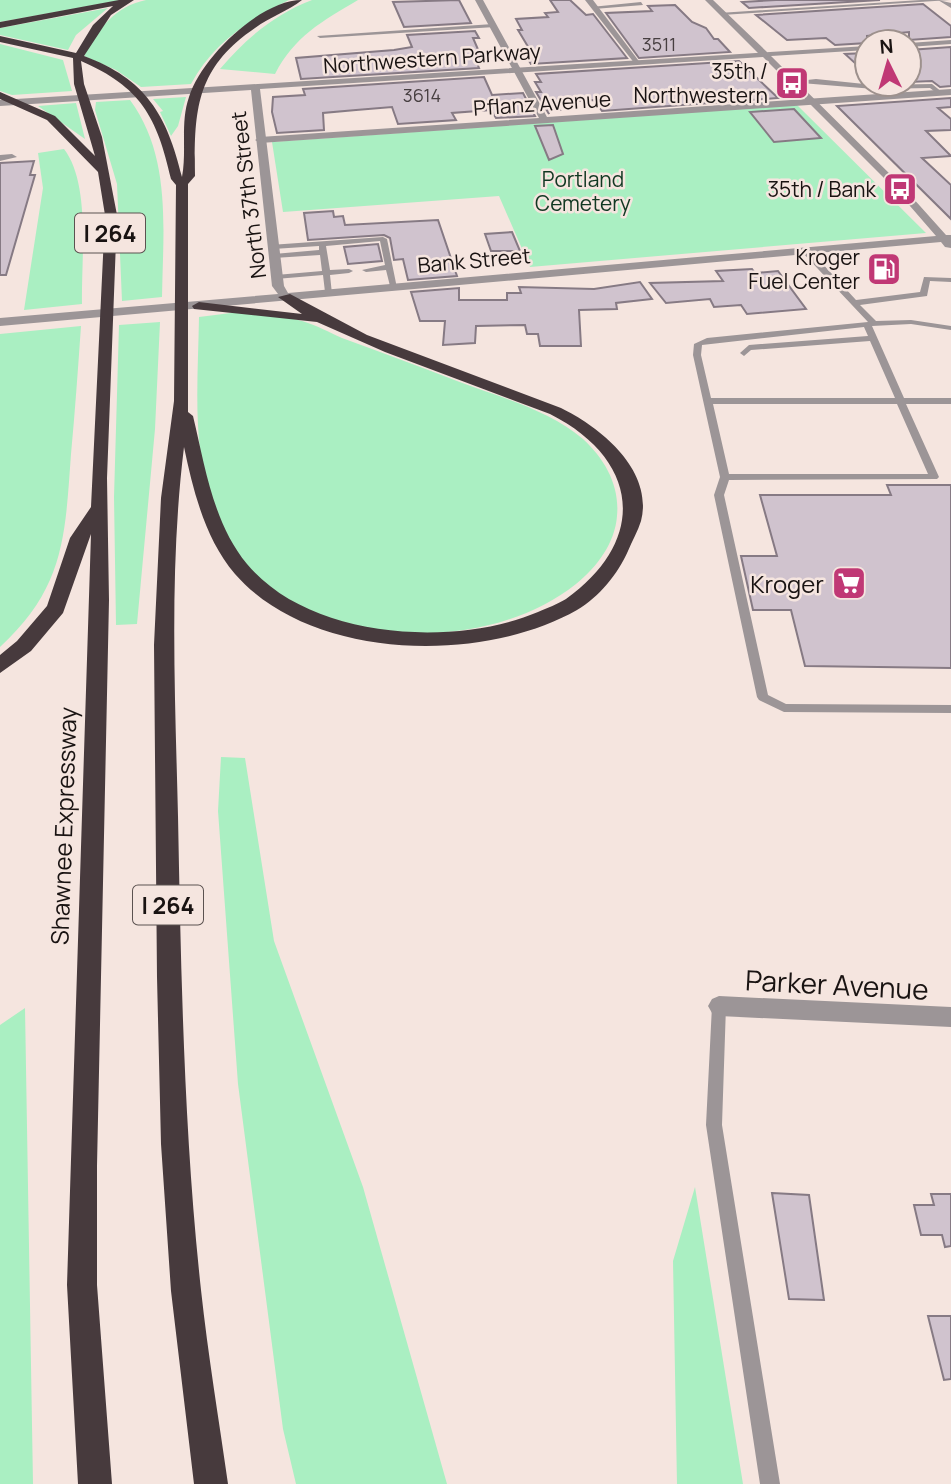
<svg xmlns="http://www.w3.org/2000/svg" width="951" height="1484" viewBox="0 0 951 1484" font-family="Manrope,sans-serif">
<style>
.green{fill:#aaefc2}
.building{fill:#d0c3ce;stroke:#867a84;stroke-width:2}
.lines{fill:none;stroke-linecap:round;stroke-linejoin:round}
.service{fill:#9c9597;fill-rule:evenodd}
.minor{fill:#9c9597;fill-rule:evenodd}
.tertiary{fill:#9c9597;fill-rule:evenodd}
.motorway{fill:#473a3d;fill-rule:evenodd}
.labels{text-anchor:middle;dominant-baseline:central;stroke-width:5;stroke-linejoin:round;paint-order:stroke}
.far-number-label{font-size:18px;fill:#473f41}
.far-street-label{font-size:21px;fill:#191312;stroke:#f5e5df}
.far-poi-label{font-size:21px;fill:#191312;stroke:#f5e5df;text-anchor:end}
.far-park-label{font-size:21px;fill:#113822;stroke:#f5e5df}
.shield{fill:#f5e5df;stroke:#5b5250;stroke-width:2}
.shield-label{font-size:23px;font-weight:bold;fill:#191312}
.poi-label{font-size:24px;fill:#191312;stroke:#f5e5df;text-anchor:end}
.street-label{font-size:24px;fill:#191312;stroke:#f5e5df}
.near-street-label{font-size:28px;fill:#191312;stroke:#f5e5df}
</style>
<rect width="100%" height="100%" fill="#f5e5df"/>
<!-- green -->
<path class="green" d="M0,0H122L0,22Z
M146,0H289C249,20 212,44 191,84L141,87L116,70L84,56C99,28 114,7 146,0Z
M312,0H358C322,21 294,37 275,74L220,69C245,39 275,14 312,0Z
M108,8L76,35L68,50L0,35V28Z
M0,44L63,60L72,91L12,95L0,91Z
M186,97L178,126L171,136L160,112L163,111L153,99Z
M130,100C172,157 163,230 162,297L122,301L117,184L95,110L96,102Z
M76,103L85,139L38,106Z
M797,105L926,233L530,267L499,196L283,212L272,142Z
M64,149C91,184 81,260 82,304L24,310L43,188L38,153Z
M239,312C259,315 282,315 302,321C319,326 328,332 342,338C380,352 419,366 457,381C499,397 548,409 583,439C605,459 620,486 617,516C615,543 597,567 576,584C503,642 382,648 299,607C262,588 230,552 215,514C191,451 198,382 199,317Z
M160,322L155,429L137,624L116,625L114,497L119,325Z
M81,326C78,369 75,411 71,454C65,536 65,587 0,647V334Z
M221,757L245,758L274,941L363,1187L447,1484H296L283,1429L238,1084L218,811Z
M25,1008L33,1484H0V1025Z
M695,1187L743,1484H677L673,1261Z"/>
<!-- building -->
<path class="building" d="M459,0L471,23L404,27L393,2Z
M550,0H570L586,15L593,14L627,58L531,64L522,50H530L518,30H522L516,19L548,17L545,13L558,12Z
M776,0H880L749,8L742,2Z
M923,4L951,26V37L909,40V32L867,36V43L835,45L826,38L787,40L756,15Z
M675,5L692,22L706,28L714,39H718L730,52L639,58L606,13L652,11L648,6Z
M475,31L479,38H473L480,54L475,58L479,68L301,79L296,58L394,50L412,47L407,35Z
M951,47V86L940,87L932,81L909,82V50Z
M867,53V74L845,54Z
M739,61L778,98L602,111L594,100L557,102L560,110H548L549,114L536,92H541L535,82H541L536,74Z
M484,77L492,95L523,93L535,116L496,118L491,110L452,113L456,120L398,124L392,107L356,110L323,113L324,130L277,133L272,112L273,97L305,95L303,89Z
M951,98V107L938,108L951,119V130L926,131L951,156L922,158L951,185V219L837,106Z
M794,109L821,138L774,142L750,112Z
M553,125L563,154L549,160L535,126Z
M34,161L30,175H35L28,199L6,275H0V163Z
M333,211L334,217L343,216L345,225L438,220L457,276L408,280L403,259L394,260L390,238L384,235L308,240L304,213Z
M512,232L520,251H491L485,234Z
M378,244L382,261L348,264L344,247Z
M752,269L755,273L778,271L806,309L747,314L741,305L714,307L710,299L666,303L650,283L723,281L716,271Z
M640,282L652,299L616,303L617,309L579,310L581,346H540L538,334H527L525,325L476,326L475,343L443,345L445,321H420L411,292L459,288V300H507V293H521L519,287L594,289Z
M887,485H951V668L805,666L791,610H753L741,556H777L760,495H891Z
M772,1193L809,1195L824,1300L789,1299Z
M931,1194H951V1246L945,1247L942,1235H921L914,1205H934Z
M928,1316H951V1379L944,1380Z"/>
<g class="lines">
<!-- service -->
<path class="service" d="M921,0H950L722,15L719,13Z
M641,2L643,5L594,9L591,7Z
M493,24L495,27L320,38L317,36Z
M816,79L874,85L932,84L943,93L938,94L930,88L874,89L789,82Z
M383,237L387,239L397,288L390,286L386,270L366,272L362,270L385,265L380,241L326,246L330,270L349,269L353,271L349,273L330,275L332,294L325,292L323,275L276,279L272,277L276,275L322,271L320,255L274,258L270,256L274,254L319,250V246L273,249L269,247L270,245Z
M802,248H808L856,300L920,292L924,277L951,278V282L930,281L927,296L860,305L876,321L911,320L951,326V330L911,324L872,326L904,398H951V404H906L939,477L937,479L729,480L724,495L768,695L786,704L951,705V713L784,712L759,700L757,697L714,495L720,477L693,355L694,344L707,338L868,322L802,252ZM864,327L868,336L749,345L740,353L744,356L751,350L870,341L895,398H711L701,355L702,345ZM713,404H897L928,474H729Z
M719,999L724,1001L726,1006L722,1125L780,1484H760L706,1125L712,1006L714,1001Z"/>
<!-- minor -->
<path class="minor" d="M475,0H483L547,117L951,89V95L260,143L255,140L260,137L539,118Z
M585,0H593L641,64H635Z
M705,0H713L767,52V56H761Z
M938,0L951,3V8Z
M0,155L12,154L17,157L0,161Z
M719,996L951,1007V1027L719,1016L712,1013L708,1006L712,999Z"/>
<!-- tertiary -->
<path class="tertiary" d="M951,40V44L909,47V43Z
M867,46V50L771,56L903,187L946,235H951V248L945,247L941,242L0,326V318L278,294L272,286L251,90L0,106V100ZM763,57L897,191L936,236L288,293L284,286L260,89Z"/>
<!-- motorway -->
<path class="motorway" d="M119,0H134L111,15L84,56C146,79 167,115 182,177C187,151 180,123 189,97C201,58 260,0 302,0C288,11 270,17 255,28C196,68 194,110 195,176L188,184V412L193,416C205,466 213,523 247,564C309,639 453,648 538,612C547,608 558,604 566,599C649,539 639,459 550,414L385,352L317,322L194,309L192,306L199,302L302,314L278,297L290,294L367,335L561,408C600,427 654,470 641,521C638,531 632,541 628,551C618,574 599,597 577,610C482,664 311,661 235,574C205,539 193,490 184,447C169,569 175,693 178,816C181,974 184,1133 201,1290C208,1355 219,1420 228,1484H194L171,1291L161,1144L157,977L154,645L161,498L174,401L176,185L171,179C157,117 141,87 81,61L84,84L102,137L117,215L107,478L109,600L97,1166V1285L112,1484H78L67,1285L91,534L63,613L31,651L0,673V655L17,641L47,606L70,538L91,507L105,215L98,172L47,120L0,99V92L55,116L95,156L74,84L73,58L0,42V36L76,53L93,25L113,6L0,28V22Z"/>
</g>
<!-- icons -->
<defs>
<g id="bus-square" transform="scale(1.75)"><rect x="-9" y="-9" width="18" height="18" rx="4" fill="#c03875" stroke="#f5e5df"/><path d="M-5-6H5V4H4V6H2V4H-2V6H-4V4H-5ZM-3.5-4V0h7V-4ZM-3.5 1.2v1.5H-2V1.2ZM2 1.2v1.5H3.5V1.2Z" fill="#fff"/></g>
<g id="fuel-square" transform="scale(1.75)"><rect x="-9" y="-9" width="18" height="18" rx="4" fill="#c03875" stroke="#f5e5df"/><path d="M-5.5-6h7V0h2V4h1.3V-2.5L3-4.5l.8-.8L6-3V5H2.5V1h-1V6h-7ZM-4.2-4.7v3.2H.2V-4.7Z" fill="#fff"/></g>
<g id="supermarket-square" transform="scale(1.75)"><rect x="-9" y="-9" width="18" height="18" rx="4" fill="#c03875" stroke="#f5e5df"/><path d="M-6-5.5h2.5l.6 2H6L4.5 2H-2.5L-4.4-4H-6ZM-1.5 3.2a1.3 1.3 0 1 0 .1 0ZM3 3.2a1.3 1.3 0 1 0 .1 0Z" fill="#fff"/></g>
</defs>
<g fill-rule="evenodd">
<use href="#bus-square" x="792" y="83"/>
<use href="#bus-square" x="900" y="189"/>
<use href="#fuel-square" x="884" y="269"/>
<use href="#supermarket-square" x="849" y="583"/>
</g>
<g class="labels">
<!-- far-number labels -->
<g class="far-number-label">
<text x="659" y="44">3511</text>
<text x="422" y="95">3614</text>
</g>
<!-- far-street labels -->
<g class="far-street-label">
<text transform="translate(432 58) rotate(-4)">Northwestern Parkway</text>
<text transform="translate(542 103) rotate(-4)">Pflanz Avenue</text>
<text transform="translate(248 195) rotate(-97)">North 37th Street</text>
<text transform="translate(474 260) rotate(-5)">Bank Street</text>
</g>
<!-- far-poi labels -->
<g class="far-poi-label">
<text x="768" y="71">35th /<tspan x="768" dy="24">Northwestern</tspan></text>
<text x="876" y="189">35th / Bank</text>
<text x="860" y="257">Kroger<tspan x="860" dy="24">Fuel Center</tspan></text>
</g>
<!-- far-park labels -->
<g class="far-park-label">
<text x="583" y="179">Portland<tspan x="583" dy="24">Cemetery</tspan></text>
</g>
<!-- shield labels -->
<g class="shield">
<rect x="75" y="213.5" width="70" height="39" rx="5"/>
<rect x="133" y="885.5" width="70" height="39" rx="5"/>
</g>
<g class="shield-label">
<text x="110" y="233">I 264</text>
<text x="168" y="905">I 264</text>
</g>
<!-- poi labels -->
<g class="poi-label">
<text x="824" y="583">Kroger</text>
</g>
<!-- street labels -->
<g class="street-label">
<text transform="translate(63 826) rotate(-88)">Shawnee Expressway</text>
</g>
<!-- near-street labels -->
<g class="near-street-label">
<text transform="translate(837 984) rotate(3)">Parker Avenue</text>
</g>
</g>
<!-- north arrow -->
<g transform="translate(888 63) rotate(355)"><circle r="33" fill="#f5e5df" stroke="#9d918d" stroke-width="2"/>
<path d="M0-5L12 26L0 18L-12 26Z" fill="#c03875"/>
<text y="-10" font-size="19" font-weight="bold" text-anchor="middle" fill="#191312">N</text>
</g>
</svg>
